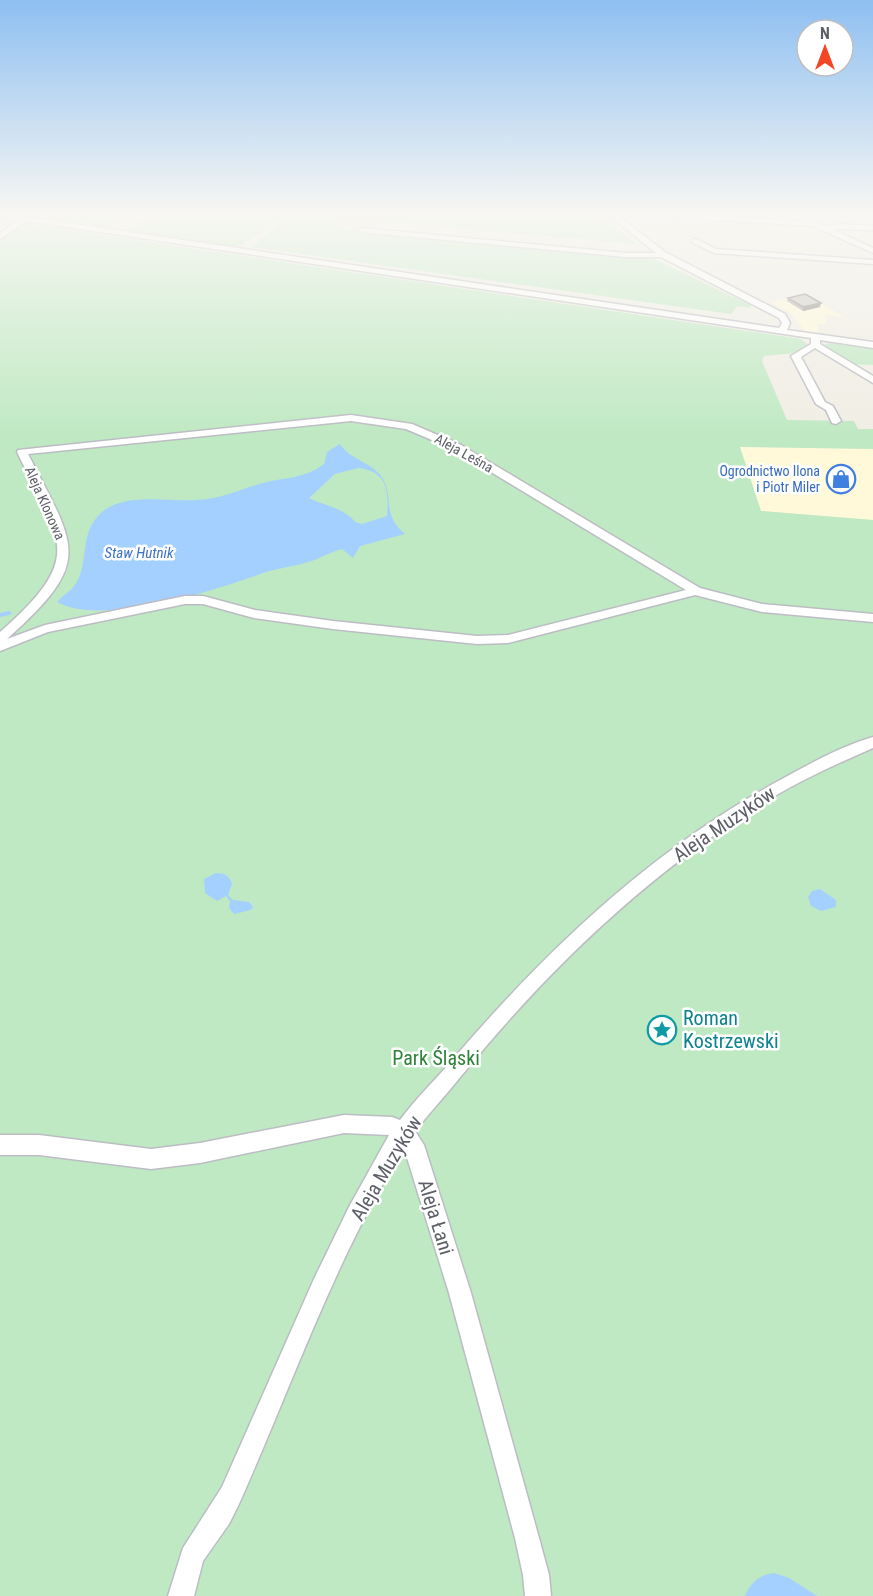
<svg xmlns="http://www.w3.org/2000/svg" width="873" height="1596" viewBox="0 0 873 1596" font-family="'Roboto Condensed',sans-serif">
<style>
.commercial{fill:#fff9d9}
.green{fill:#bfe9c2}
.water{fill:#a4d0ff;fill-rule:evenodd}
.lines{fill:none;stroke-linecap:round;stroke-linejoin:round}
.stream{stroke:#a4d0ff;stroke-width:4}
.minor-casing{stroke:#bcbdc4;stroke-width:3}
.minor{fill:#fff;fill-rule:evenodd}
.wall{fill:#afaca6}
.shaded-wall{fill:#8e8c87}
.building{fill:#cbc8c1;stroke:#8e8c87;stroke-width:1.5}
.labels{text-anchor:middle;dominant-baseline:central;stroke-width:5;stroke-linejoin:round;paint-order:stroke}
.far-street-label{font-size:14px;fill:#5c5f66;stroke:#fff}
.far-shop-label{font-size:14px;fill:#366cbe;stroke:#fff;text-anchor:end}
.far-water-label{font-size:15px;font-style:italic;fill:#3c73c2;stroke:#fff}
.near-street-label{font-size:20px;fill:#5c5f66;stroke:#fff}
.near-culture-label{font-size:20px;fill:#0d838f;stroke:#fff;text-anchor:start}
.near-park-label{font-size:20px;fill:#2f8239;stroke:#fff}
</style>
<rect width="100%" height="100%" fill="#f0eee4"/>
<!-- commercial -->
<path class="commercial" d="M111,212H184L174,219L144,221L135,224L102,218Z
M805,294L844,317L825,315L826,324H818V333L805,331L790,313L771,303Z
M740,447L873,449V520L761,511Z"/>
<!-- green -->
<path class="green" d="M9,212H110L102,218L119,222L109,227Z
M184,212H227L280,219L289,212H499L608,221L636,244L346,218L335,228L398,236L654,259L750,305L751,308L737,306L731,314L251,247L283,222L277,221L239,247L126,230C144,215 166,224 184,212Z
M21,223L801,339L808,345L795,353L764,356L762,361L787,420L854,421L858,429H873V449L740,447L761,511L873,520V1596H0V240Z
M829,343L873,348V365L850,364L837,356L842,355L821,346Z"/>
<!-- water -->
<path class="water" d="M340,444C351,461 373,462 383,479C394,500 382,515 405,534L360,546L353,558L342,549C329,552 320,559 308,562C293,567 277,568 263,573C217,590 101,627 57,602C66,592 74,591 80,575C88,551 81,531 102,512C126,492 168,502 197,500C221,499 240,489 263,483C286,477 304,479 324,464L327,452ZM358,468C387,471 389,490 387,516L362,524L355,522C346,509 323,505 309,498L335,474Z
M216,873C224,873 230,876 232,884L228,895L233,900L249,902L253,907L251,910L234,914L229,908L230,901L226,896L217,901L205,893L204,879Z
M820,889L836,900V907L821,911L811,906L808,897L812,891Z
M774,1573L789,1578L817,1596H745C751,1582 759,1575 774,1573Z"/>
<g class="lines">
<!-- stream -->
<path class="stream" d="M0,615L9,613"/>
<!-- minor casing -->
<g class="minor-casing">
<path id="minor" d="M605,212H613L665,252L785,314L790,323L787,330L873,342V348L820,340V344L873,376V383L815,348L801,357L825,402L833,406L841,421L836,424L832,423L826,410L816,404L791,356L811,344V338L26,221L0,239V233L18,220L0,217V213L779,328L782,323L779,318L661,257H626L361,232L357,230L361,228L626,253H656Z
M785,212H794L824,226L839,224L873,226V230L832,229L873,248V253L813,226L661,217L657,215L661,213L802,221Z
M696,239L716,249L873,260V264L714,253L693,243V239Z
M351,415L412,424L461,445L700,588L762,604L873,614V622L762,612L695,595L508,643L477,644L333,629L254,618L203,604H185L48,632L0,651V632C85,557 62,543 17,452L18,450ZM351,421L406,429L453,449L686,590L508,635L477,636L333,621L255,610L203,596H185L45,625L7,639C94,561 77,549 28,454Z
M873,737V748C834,765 796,782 760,805C645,876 547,971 462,1075C447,1094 430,1112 415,1131L424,1145L471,1293L539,1538L549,1575L551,1596H525L523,1575L515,1538L449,1293L404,1148C335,1259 292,1385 239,1504L229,1524L203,1561L194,1596H168L183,1548L222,1487L314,1279L349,1207L389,1135L344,1133L200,1163L151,1169L39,1155H0V1135H39L151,1149L200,1143L344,1115L392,1117L400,1120C415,1100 432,1083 448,1065C544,952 651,850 782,779C811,763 842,746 873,737Z"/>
</g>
<!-- minor -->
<use href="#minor" class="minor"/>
</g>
<!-- wall -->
<path class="wall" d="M788,298L820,307L803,311L787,301Z"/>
<!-- shaded-wall -->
<path class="shaded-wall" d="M821,303L820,307L803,311V307Z"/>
<!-- building -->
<path class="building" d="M805,294L821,303L803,307L788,298Z"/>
<!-- sky -->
<linearGradient id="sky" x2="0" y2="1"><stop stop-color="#8dbff1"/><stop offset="0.49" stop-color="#f8f7f3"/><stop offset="1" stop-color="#f8f7f3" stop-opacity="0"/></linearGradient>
<rect width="873" height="436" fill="url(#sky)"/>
<!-- icons -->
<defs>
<g id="shop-ring" transform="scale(1.5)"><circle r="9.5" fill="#fff" stroke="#3f7fe0" stroke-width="1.5"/><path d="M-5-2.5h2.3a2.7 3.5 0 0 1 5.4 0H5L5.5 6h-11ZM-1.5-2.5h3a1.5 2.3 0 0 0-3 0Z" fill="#3f7fe0"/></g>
<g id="sight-ring" transform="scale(1.5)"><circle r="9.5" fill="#fff" stroke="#0f9aa8" stroke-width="1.5"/><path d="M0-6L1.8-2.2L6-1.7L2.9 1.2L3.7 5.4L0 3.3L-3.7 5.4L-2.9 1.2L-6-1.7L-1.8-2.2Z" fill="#0f9aa8"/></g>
</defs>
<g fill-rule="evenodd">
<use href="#shop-ring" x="841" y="479"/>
<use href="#sight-ring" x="662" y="1030"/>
</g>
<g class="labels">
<!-- far-street labels -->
<g class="far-street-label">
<text transform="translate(464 453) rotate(29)">Aleja Leśna</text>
<text transform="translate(45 503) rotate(66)">Aleja Klonowa</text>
</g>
<!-- far-shop labels -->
<g class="far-shop-label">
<text x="820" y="471">Ogrodnictwo Ilona<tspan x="820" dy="16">i Piotr Miler</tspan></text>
</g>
<!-- far-water labels -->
<g class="far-water-label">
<text x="139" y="553">Staw Hutnik</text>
</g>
<!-- near-street labels -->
<g class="near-street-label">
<text transform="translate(724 824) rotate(-34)">Aleja Muzyków</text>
<text transform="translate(386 1168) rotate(-59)">Aleja Muzyków</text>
<text transform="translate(436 1217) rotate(73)">Aleja Łani</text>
</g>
<!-- near-culture labels -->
<g class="near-culture-label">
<text x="683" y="1018">Roman<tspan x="683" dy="23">Kostrzewski</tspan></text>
</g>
<!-- near-park labels -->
<g class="near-park-label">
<text x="436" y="1058">Park Śląski</text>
</g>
</g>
<!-- north arrow -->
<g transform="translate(825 48)"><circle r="28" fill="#ffffff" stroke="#bebfc2" stroke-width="1.5"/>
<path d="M0-4.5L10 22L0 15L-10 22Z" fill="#f44625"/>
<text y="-9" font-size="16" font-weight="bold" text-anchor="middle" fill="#5c5f66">N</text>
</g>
</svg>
